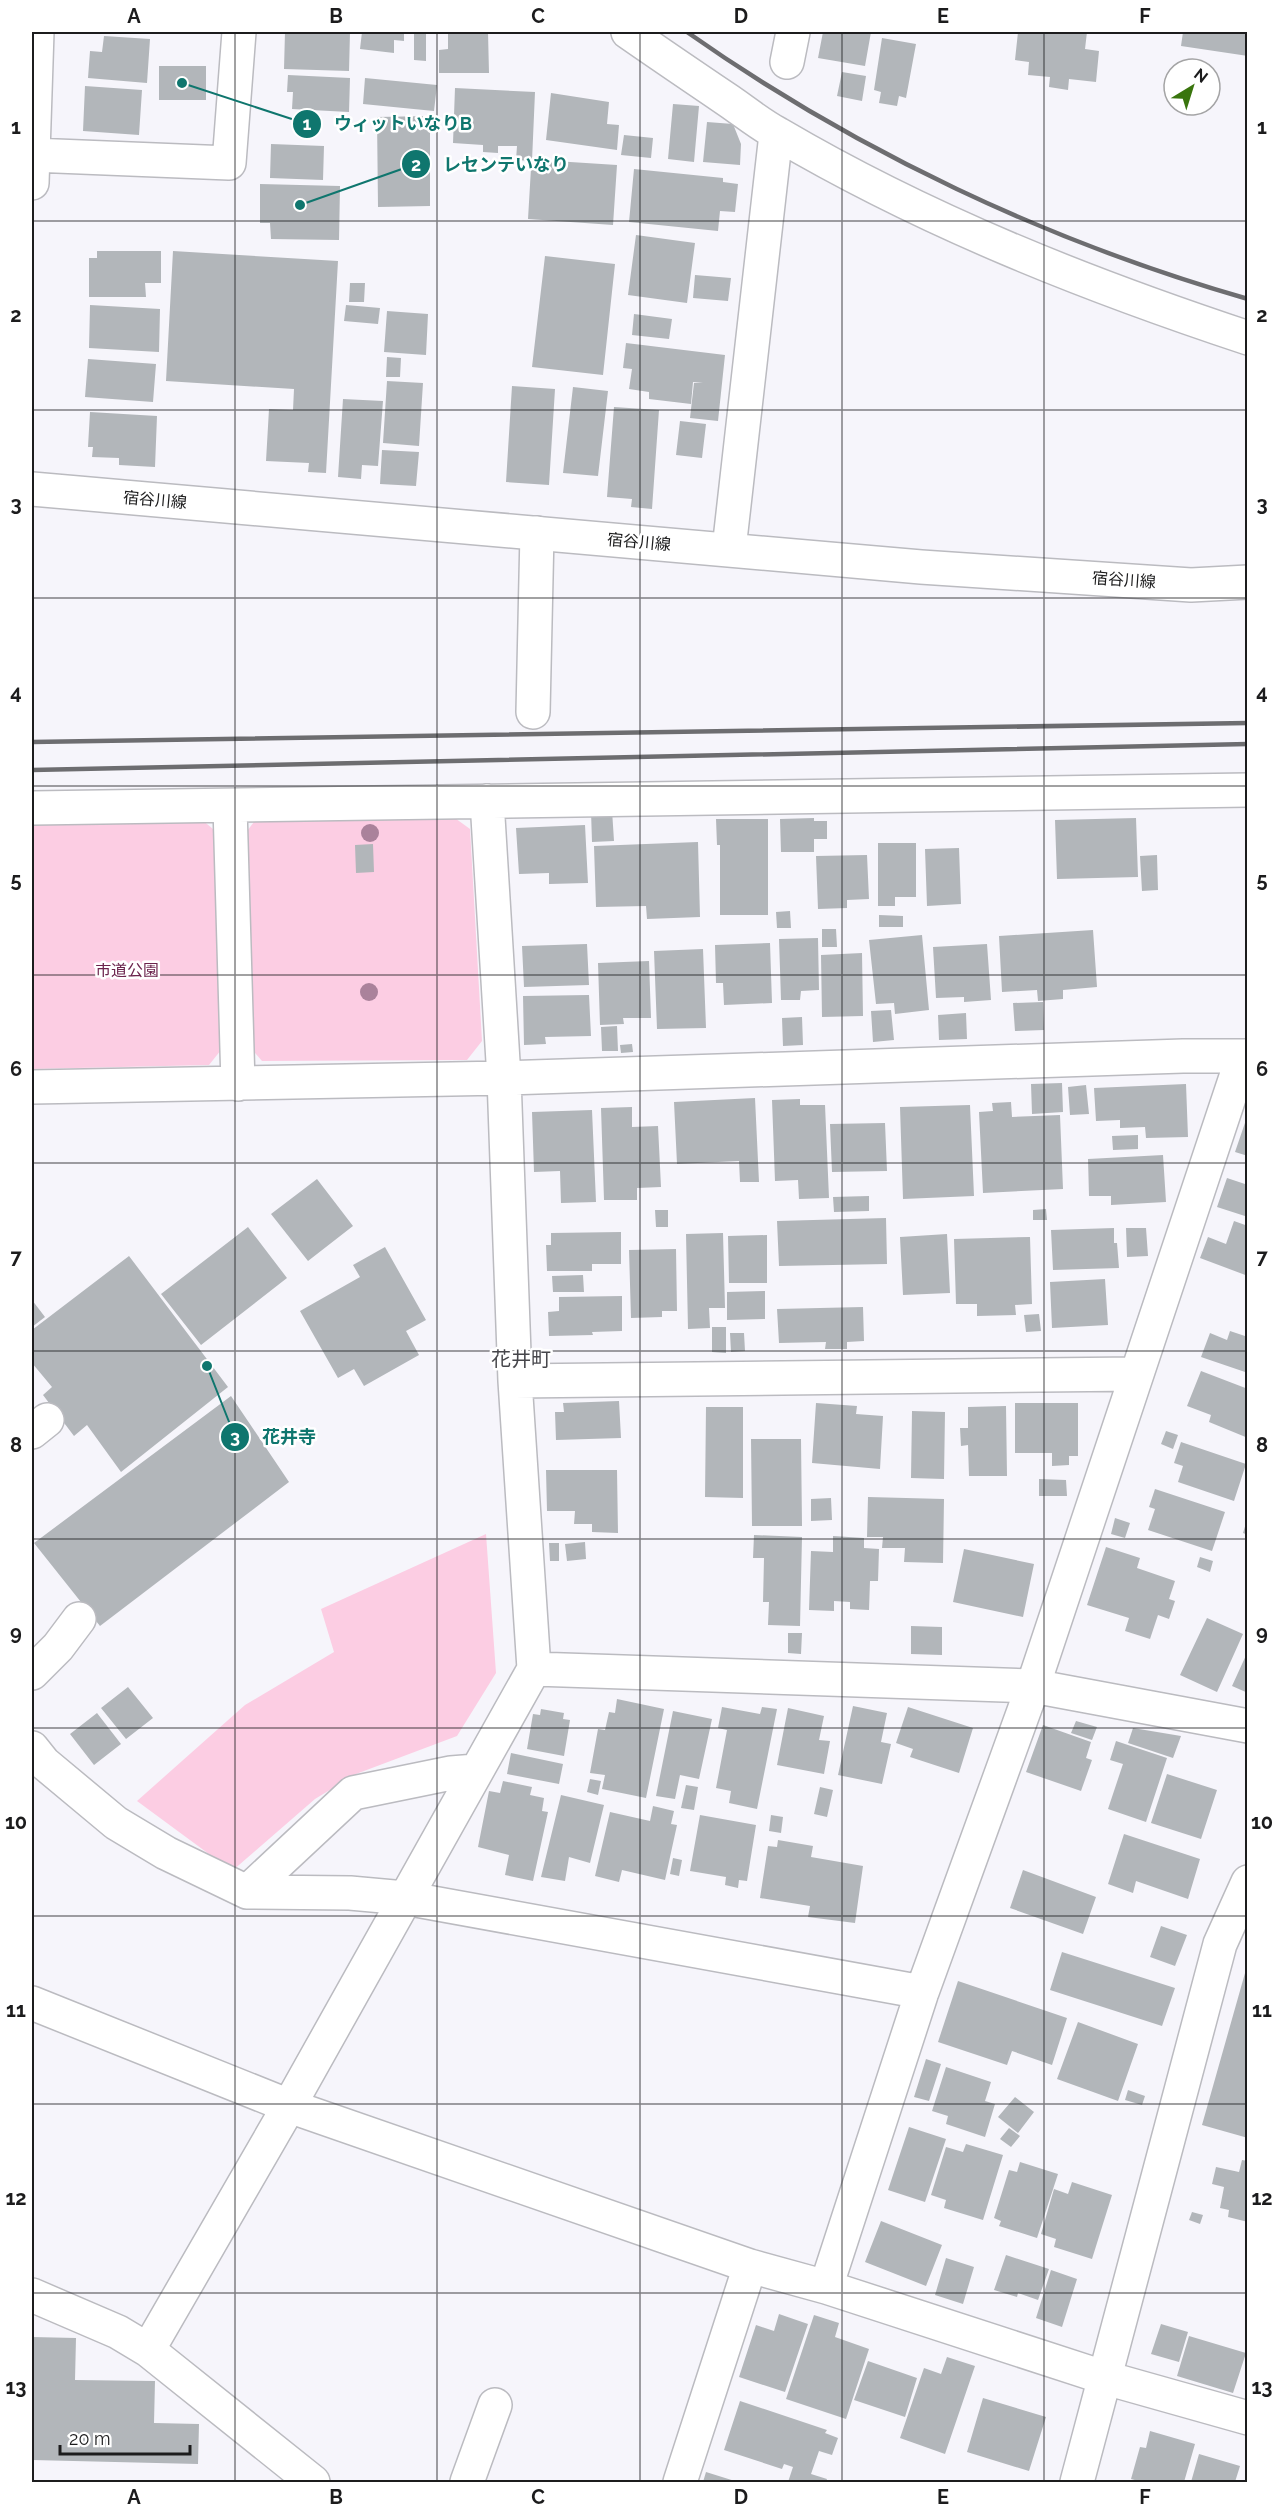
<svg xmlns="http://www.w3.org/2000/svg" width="1279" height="2514" viewBox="0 0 1279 2514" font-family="Raleway,'Noto Sans JP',sans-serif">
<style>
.green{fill:#fccde3}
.building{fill:#b2b6ba}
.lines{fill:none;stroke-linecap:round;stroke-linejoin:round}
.minor-casing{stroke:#bbbbc0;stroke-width:36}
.major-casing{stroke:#bbbbc0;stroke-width:36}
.minor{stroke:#fff;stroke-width:33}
.major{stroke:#fff;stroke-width:33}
.rail{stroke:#6d6d70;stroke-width:4.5}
.tree{fill:#aa829b}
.grid{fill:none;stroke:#1c1c1d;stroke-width:1.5;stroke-opacity:0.55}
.labels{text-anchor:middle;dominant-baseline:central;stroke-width:5;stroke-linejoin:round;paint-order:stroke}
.street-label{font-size:16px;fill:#1c1c1d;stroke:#fff}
.park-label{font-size:16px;fill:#6c244d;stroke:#fff}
.quarter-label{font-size:20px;fill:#46464b;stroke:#fff}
.leader{fill:none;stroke:#0f766e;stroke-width:2}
.callout-dot{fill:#0f766e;stroke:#fff;stroke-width:2}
.mark-label{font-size:18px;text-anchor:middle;font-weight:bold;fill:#fff}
.callout-label{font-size:18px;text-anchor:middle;font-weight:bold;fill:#0f766e;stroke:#fff;stroke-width:5;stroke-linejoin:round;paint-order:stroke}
.neatline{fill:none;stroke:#1c1c1d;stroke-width:2}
.grid-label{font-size:20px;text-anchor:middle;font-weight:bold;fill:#1c1c1d}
</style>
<rect width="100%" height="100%" fill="#f6f5fb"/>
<!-- green -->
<path class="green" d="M448,813L470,829L482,1041L467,1060L262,1061L248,1045L244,835L257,818Z
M201,819L219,834L225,1045L209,1065L32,1069V821Z
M486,1534L496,1673L457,1736L356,1774L315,1799L232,1871L137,1801L245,1705L334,1652L321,1609Z"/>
<!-- building -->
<path class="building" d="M285,32H350L349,71L284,69Z
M362,32H404V41L394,40V53L360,49Z
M414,32H426V61L414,60Z
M448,32H488L489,73H439V50L448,49Z
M823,32H871L865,66L818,58Z
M1018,32H1087L1085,49L1099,51L1096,82L1069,79L1068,90L1049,87L1050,77L1028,75L1029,62L1015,60Z
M1183,32H1248V56L1181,46Z
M104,36L150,39L147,83L88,78L90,51L102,52Z
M882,38L916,44L906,98L899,96L897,106L879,103L881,92L874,90Z
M159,66H206V100H159Z
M842,72L866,76L862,101L837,96Z
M288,75L350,78L349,112L292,109L293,92H287Z
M365,78L437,85L434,111L363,104Z
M85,86L142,90L139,135L83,131Z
M455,88L535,92L532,161L516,160L517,146H498V153L483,152V145L453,143Z
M551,93L609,102L607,124L619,125L617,150L546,140Z
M673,104L699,106L694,162L668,159Z
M430,116V206L378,207L377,117Z
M707,122L733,124L741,144L740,165L703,162Z
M624,135L653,138L651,158L621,155Z
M271,144L324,146L323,180L270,178Z
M539,160L617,165L613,225L528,219L531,168L539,169Z
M634,169L723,178V182L738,184L735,212L720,211L718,231L629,222Z
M260,184L340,186L339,240L271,239L270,223H260Z
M636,235L695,243L687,303L628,295Z
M97,251H161V283H145L146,297H89V258H97Z
M173,251L338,261L326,473L308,472L309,463L266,461L269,409L293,410L294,389L166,381Z
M545,256L615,264L603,375L532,367Z
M695,275L731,278L728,301L693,298Z
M350,283H365L364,302H349Z
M90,305L160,309L159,352L89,348Z
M346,305L380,308L378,324L344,321Z
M387,311L428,314L426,355L384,352Z
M634,314L672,319L669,339L632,335Z
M626,343L725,355L718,421L690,418L694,383H703L693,382L691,404L649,399V392L629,389L632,369L623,368Z
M387,357L401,358L400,377H386Z
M88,359L156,364L153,402L85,397Z
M387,381L423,383L419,446L383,443Z
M512,386L555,389L549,485L506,482Z
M573,387L608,391L598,476L563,473Z
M343,399L383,401L378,466L362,465L361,479L338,477Z
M614,407L659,410L652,509L631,507L632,499L607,497Z
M90,412L157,416L155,467L119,465V458L92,457L93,447H88Z
M680,421L706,424L702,458L676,455Z
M382,450L419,452L416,486L380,484Z
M612,810L614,841L592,842L591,811Z
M814,818V821H827V839H814V852H781L780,819Z
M1136,818L1138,877L1057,879L1055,820Z
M716,819H768V915H720V845H717Z
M585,825L588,883L549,884V873L519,874L516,828Z
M698,842L700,917L647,919L646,906L596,907L594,846Z
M878,843H916V897H895V906H878Z
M373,844L374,872L356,873L355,845Z
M959,848L961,904L927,906L925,849Z
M867,855L869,899L847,900V908L818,909L816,856Z
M1157,855L1158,890L1142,891L1140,856Z
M790,911L791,928H777L776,912Z
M879,915L903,916V927H879Z
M822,929H836L837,947H822Z
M1093,930L1097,987L1063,990V999L1038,1001L1037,990L1002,992L999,936Z
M922,935L929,1010L895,1014L894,1003L876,1004L869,940Z
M818,938L819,990L801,991L800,1000H781L779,939Z
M770,943L772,1003L724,1005L723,983H716L715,945Z
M587,944L589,985L524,987L522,946Z
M987,944L991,1000L964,1002V997L936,998L933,947Z
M703,949L706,1028L657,1029L654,951Z
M862,953L863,1016L822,1017L821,955Z
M649,961L651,1018H623L624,1024L600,1025L598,963Z
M589,995L591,1036L545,1037L546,1044L524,1045L523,996Z
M1043,1002L1044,1030L1015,1031L1013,1003Z
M891,1010L894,1040L873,1042L871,1011Z
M966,1013L967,1039L939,1040L938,1015Z
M802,1017L803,1045L783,1046L782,1018Z
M617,1026L618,1051H602L601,1027Z
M632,1044L633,1052L621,1053L620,1045Z
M1062,1083L1063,1112L1032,1114L1031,1084Z
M1186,1084L1188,1137L1146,1138L1145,1127L1120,1128V1120L1096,1121L1094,1088Z
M1086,1085L1089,1114L1070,1115L1068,1087Z
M755,1098L759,1182H740L739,1161L677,1164L674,1102Z
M800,1099V1105H825L829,1198L799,1199L798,1180L775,1181L772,1100Z
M1011,1102L1012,1117L1060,1115L1063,1189L983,1193L979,1112L993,1111L992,1103Z
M970,1105L974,1196L903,1199L900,1107Z
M632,1107V1127L658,1126L661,1187L637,1188V1200H604L601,1108Z
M592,1110L596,1202L561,1203L560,1171L534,1172L532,1112Z
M1247,1117H1248V1156L1235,1152Z
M885,1123L887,1171L832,1172L830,1124Z
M1138,1135V1149L1113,1150L1112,1136Z
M1163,1155L1166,1202L1111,1205V1196H1089L1088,1159Z
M1227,1178L1248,1185V1217L1217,1207Z
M317,1179L353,1226L308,1261L271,1214Z
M869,1196V1211L834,1212L833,1197Z
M1046,1209L1047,1220H1033V1210Z
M655,1210H668V1227H656Z
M886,1218L887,1264L779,1266L777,1221Z
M1234,1221L1248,1226V1276L1200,1258L1208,1237L1226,1244Z
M248,1227L287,1278L201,1345L161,1294Z
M1114,1228V1243H1117L1119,1268L1053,1270L1051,1230Z
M1126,1228H1146L1148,1256L1127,1257Z
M621,1232V1264H592V1271H547L546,1245H551V1233Z
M723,1233L725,1308H709L710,1328L688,1329L686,1234Z
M947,1234L950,1293L903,1295L900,1237Z
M767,1235V1283H729L728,1236Z
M1030,1237L1032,1304L1015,1305L1016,1315L977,1316V1304H956L954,1239Z
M385,1247L426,1320L406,1331L419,1355L364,1386L354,1369L338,1378L300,1311L360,1277L353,1265Z
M676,1249L677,1311H662V1317L631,1318L629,1250Z
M129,1256L228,1387L121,1472L87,1425L74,1436L43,1395L52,1387L32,1363V1330Z
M583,1275L584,1292H553L552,1276Z
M1105,1279L1108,1325L1052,1328L1050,1282Z
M765,1291V1319L727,1320V1292Z
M622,1296V1331L592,1332L593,1335L549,1336L548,1312L559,1311V1297Z
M32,1300L45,1317L32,1327Z
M863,1307L864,1341L847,1342V1349H825L826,1342L779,1343L777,1309Z
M1039,1314L1041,1331L1026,1332L1024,1315Z
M712,1327H726V1353L712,1352Z
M1230,1331L1248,1337V1373L1201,1357L1210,1333L1227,1340Z
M730,1333H744L745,1351L731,1352Z
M1201,1371L1248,1389V1438L1209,1422L1211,1415L1187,1406Z
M231,1396L289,1482L100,1626L34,1543Z
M619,1401L621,1438L556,1440L555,1412H564L563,1403Z
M816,1403L857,1406L856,1414L883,1416L880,1469L812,1463Z
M1015,1403H1078V1456H1069V1465L1052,1466V1453H1015Z
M1006,1406L1007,1476H969L968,1445L961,1446L960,1428H968V1407Z
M706,1407H743V1498L705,1497Z
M912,1411L945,1412L944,1479L911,1478Z
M1166,1431L1178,1435L1173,1449L1161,1444Z
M751,1439H801L802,1526H752Z
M1181,1442L1246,1464L1234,1501L1178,1482L1183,1466L1174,1463Z
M546,1470H617L618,1533L592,1532V1524H574L575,1511H547Z
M1039,1479L1066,1480L1067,1496H1039Z
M1155,1489L1225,1512L1212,1551L1148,1530L1155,1509L1149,1507Z
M868,1497L944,1499L943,1563L904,1562L905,1548H882L883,1537H867Z
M831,1498L832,1520L811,1521V1499Z
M1115,1518L1130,1523L1125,1538L1111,1534Z
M1247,1520H1248V1535L1243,1533Z
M754,1535L802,1537L800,1626L768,1625L769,1602H763L764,1558H753Z
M833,1536L864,1538V1548L879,1549L878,1581H870L869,1610L850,1609V1602L834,1601V1611L809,1610L811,1551L833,1552Z
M585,1542L586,1559L567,1561L565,1544Z
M549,1543H559V1561H550Z
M1106,1547L1140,1558L1137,1568L1175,1581L1169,1599L1175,1601L1169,1619L1158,1615L1150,1639L1125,1631L1129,1618L1087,1605Z
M964,1549L1034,1564L1023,1617L953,1602Z
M1200,1557L1213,1561L1210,1572L1197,1567Z
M1207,1618L1243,1634L1217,1692L1180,1675Z
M911,1626L942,1627V1655L911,1654Z
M788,1633H802L801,1654L788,1653Z
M1248,1651V1693L1232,1686Z
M128,1687L153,1718L126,1739L101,1708Z
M617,1699L664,1709L646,1798L602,1789L605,1775L590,1773L598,1729L605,1730L609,1712L615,1713Z
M853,1706L887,1713L881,1742L891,1744L882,1784L838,1775Z
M722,1707L760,1714L762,1707L777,1709L757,1809L729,1803L731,1791L716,1788L727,1730L718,1728Z
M908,1707L973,1728L959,1773L910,1757L913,1749L896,1743Z
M788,1708L824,1716L819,1740L830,1741L824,1774L777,1765Z
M541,1709L564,1713L563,1719L570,1720L564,1756L527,1749L533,1714L540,1715Z
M673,1711L712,1719L699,1779L680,1775L675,1799L656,1796Z
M97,1713L121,1744L94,1765L70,1734Z
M1076,1721L1097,1727L1092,1740L1071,1733Z
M1043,1725L1091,1742L1086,1758L1092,1760L1081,1791L1026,1772Z
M1133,1728L1181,1736L1173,1758L1128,1743Z
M1116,1741L1167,1758L1146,1822L1108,1809L1123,1764L1110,1760Z
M511,1753L563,1764L559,1784L507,1774Z
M1167,1774L1217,1790L1201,1839L1151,1823Z
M590,1779L601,1781L598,1795L587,1792Z
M503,1781L532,1787L530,1795L544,1798L542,1811L548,1812L533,1881L505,1875L509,1855L478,1847L489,1791L500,1793Z
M686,1785L698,1787L694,1810L681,1808Z
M820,1787L833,1790L827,1817L814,1814Z
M561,1795L604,1805L590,1863L569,1857L565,1881L541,1877Z
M653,1806L674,1811L671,1824L677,1825L665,1880L622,1870L619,1882L595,1876L610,1812L650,1821Z
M700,1815L756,1825L747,1881L739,1880L738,1888L725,1885L726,1877L690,1871Z
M771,1815L783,1817L781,1833L769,1831Z
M1124,1834L1200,1859L1188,1899L1136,1881L1133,1893L1108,1884Z
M778,1840L813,1846L811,1857L863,1866L855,1923L808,1917L810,1906L760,1898L768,1846L777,1847Z
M673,1858L682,1860L679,1876L670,1874Z
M1023,1870L1096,1897L1083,1934L1010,1908Z
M1161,1926L1187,1935L1175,1966L1150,1957Z
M1062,1952L1175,1988L1162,2026L1050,1990Z
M1247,1966H1248V2138L1202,2125Z
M958,1981L1067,2018L1052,2065L1012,2051L1007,2065L938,2042Z
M1078,2022L1138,2044L1118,2101L1057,2079Z
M926,2059L941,2064L929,2101L914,2097Z
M946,2067L991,2082L985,2101L995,2104L985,2137L946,2124L948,2116L932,2111Z
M1128,2090L1145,2096L1142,2105L1125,2100Z
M1015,2097L1034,2112L1018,2133L998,2117Z
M909,2127L946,2139L925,2202L888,2190Z
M1009,2128L1020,2136L1011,2147L1000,2139Z
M966,2144L1003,2155L983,2220L944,2208L946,2200L931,2195L946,2147L963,2152Z
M1242,2160L1248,2161V2222L1228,2217L1229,2210L1220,2208L1224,2187L1212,2184L1216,2167L1239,2172Z
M1020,2162L1058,2174L1037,2238L999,2226L1001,2221L994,2218L1009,2170L1017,2172Z
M1072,2182L1112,2195L1092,2259L1054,2247L1056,2239L1041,2234L1054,2189L1068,2194Z
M1192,2212L1203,2215L1200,2224L1189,2220Z
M881,2221L942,2245L926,2286L865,2262Z
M1006,2255L1049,2269L1038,2300L1018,2293L1017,2297L994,2290Z
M946,2258L974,2267L963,2304L935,2295Z
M1051,2270L1077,2279L1062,2327L1036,2318Z
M779,2314L808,2324L785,2392L739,2377L756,2325L774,2331Z
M814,2315L839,2323L835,2337L869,2349L846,2419L786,2399Z
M1161,2324L1188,2332L1179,2362L1151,2354Z
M1189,2336L1246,2353L1233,2393L1177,2376Z
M32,2337L76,2338L75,2380L155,2381L154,2423L199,2424L198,2464L32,2460Z
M947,2357L975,2366L945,2454L900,2438L924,2368L941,2374Z
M868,2361L917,2378L905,2417L854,2400Z
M983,2398L1046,2417L1029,2471L967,2452Z
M740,2401L827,2430L825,2433L838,2438L832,2455L819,2451L811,2474L827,2479L826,2482H788L793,2467L784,2464L782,2469L724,2450Z
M1150,2431L1195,2444L1184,2482H1142L1131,2479L1140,2447L1146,2448Z
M1199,2454L1240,2466L1235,2482H1191Z
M706,2472L738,2482H703Z"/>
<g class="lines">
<!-- minor casing -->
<g class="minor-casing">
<path id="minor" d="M628,32C661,55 695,78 729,101C745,112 761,125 778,134C926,221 1085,284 1248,338
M787,62L793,32
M32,155L229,163L239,32
M32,183L37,32
M729,549L776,134
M533,712L537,533
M230,807L238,1084
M32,808L1248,790
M32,1087L504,1078L1183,1056H1248
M515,1381L1137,1374
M32,1432L47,1420
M534,1669L1033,1686L1248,1726
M32,1673L58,1647L79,1619
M32,1748L44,1763L116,1823L166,1853L247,1892L350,1893L405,1898L922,1992
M247,1892L353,1793L451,1773L476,1771
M32,2003L289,2106L750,2266L826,2287L1106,2378L1248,2418
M826,2287L922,1992L1033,1686L1243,1056
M32,2295L118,2332L148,2350L313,2482
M148,2350L289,2106L534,1669L515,1381L504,1078L487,801
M467,2482L495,2405
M680,2482L750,2266
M1077,2482L1220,1944L1248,1882"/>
</g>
<!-- major casing -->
<g class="major-casing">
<path id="major" d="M32,489L921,567L1191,585L1248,582"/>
</g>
<!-- minor -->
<use href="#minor" class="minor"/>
<!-- major -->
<use href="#major" class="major"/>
<!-- rail -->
<path class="rail" d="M687,32C856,151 1049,242 1248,299
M32,742L1248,723
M32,770L1248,744"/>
</g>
<!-- trees -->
<g class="tree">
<circle cx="370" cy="833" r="9"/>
<circle cx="369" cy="992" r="9"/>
</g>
<!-- grid -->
<path class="grid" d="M235,32V2482M437,32V2482M640,32V2482M842,32V2482M1044,32V2482M32,221H1248M32,410H1248M32,598H1248M32,786H1248M32,975H1248M32,1163H1248M32,1351H1248M32,1539H1248M32,1728H1248M32,1916H1248M32,2104H1248M32,2293H1248"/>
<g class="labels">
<!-- street labels -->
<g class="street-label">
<text transform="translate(155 500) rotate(5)">宿谷川線</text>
<text transform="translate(639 542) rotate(5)">宿谷川線</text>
<text transform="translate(1124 580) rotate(4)">宿谷川線</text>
</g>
<!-- park labels -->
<g class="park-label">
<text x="127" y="970">市道公園</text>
</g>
<!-- quarter labels -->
<g class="quarter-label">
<text x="521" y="1359">花井町</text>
</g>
</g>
<!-- callouts -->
<path class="leader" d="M182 83L307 124M300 205L416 164M207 1366L235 1437"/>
<g class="callout-dot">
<circle cx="182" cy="83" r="6"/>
<circle cx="300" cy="205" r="6"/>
<circle cx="207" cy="1366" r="6"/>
<circle cx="307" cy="124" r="15"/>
<circle cx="416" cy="164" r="15"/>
<circle cx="235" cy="1437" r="15"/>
</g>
<g class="mark-label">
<text x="307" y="130">1</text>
<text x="416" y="171">2</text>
<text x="235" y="1443">3</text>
</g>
<g class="callout-label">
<text x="403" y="130">ウィットいなりB</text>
<text x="506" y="171">レセンテいなり</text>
<text x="289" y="1443">花井寺</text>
</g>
<!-- border -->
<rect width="1279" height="2514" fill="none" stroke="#ffffff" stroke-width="66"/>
<!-- north arrow -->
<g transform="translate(1192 87) rotate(38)"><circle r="28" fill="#ffffff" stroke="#a4a4a5" stroke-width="1.5"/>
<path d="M0-4.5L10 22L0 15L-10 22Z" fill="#39750d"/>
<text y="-9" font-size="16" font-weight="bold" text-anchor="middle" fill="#1c1c1d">N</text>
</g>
<!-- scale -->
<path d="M60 2445v9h130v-9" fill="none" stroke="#1c1c1d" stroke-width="3"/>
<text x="69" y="2445" font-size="18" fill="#1c1c1d" stroke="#ffffff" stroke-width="4.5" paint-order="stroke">20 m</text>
<rect x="33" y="33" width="1213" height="2448" class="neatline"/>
<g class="grid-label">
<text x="134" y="23">A</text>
<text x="336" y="23">B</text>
<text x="538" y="23">C</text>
<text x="741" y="23">D</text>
<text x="943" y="23">E</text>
<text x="1145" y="23">F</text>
<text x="16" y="134">1</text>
<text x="1262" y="134">1</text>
<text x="16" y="322">2</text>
<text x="1262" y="322">2</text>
<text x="16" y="511">3</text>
<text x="1262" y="511">3</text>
<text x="16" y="699">4</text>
<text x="1262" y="699">4</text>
<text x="16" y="887">5</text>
<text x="1262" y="887">5</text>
<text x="16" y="1076">6</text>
<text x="1262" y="1076">6</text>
<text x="16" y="1264">7</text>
<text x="1262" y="1264">7</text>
<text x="16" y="1452">8</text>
<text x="1262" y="1452">8</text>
<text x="16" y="1640">9</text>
<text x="1262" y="1640">9</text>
<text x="16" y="1829">10</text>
<text x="1262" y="1829">10</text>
<text x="16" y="2017">11</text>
<text x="1262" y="2017">11</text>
<text x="16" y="2205">12</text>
<text x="1262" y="2205">12</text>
<text x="16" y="2394">13</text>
<text x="1262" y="2394">13</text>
<text x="134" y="2504">A</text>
<text x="336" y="2504">B</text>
<text x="538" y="2504">C</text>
<text x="741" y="2504">D</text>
<text x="943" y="2504">E</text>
<text x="1145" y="2504">F</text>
</g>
</svg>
